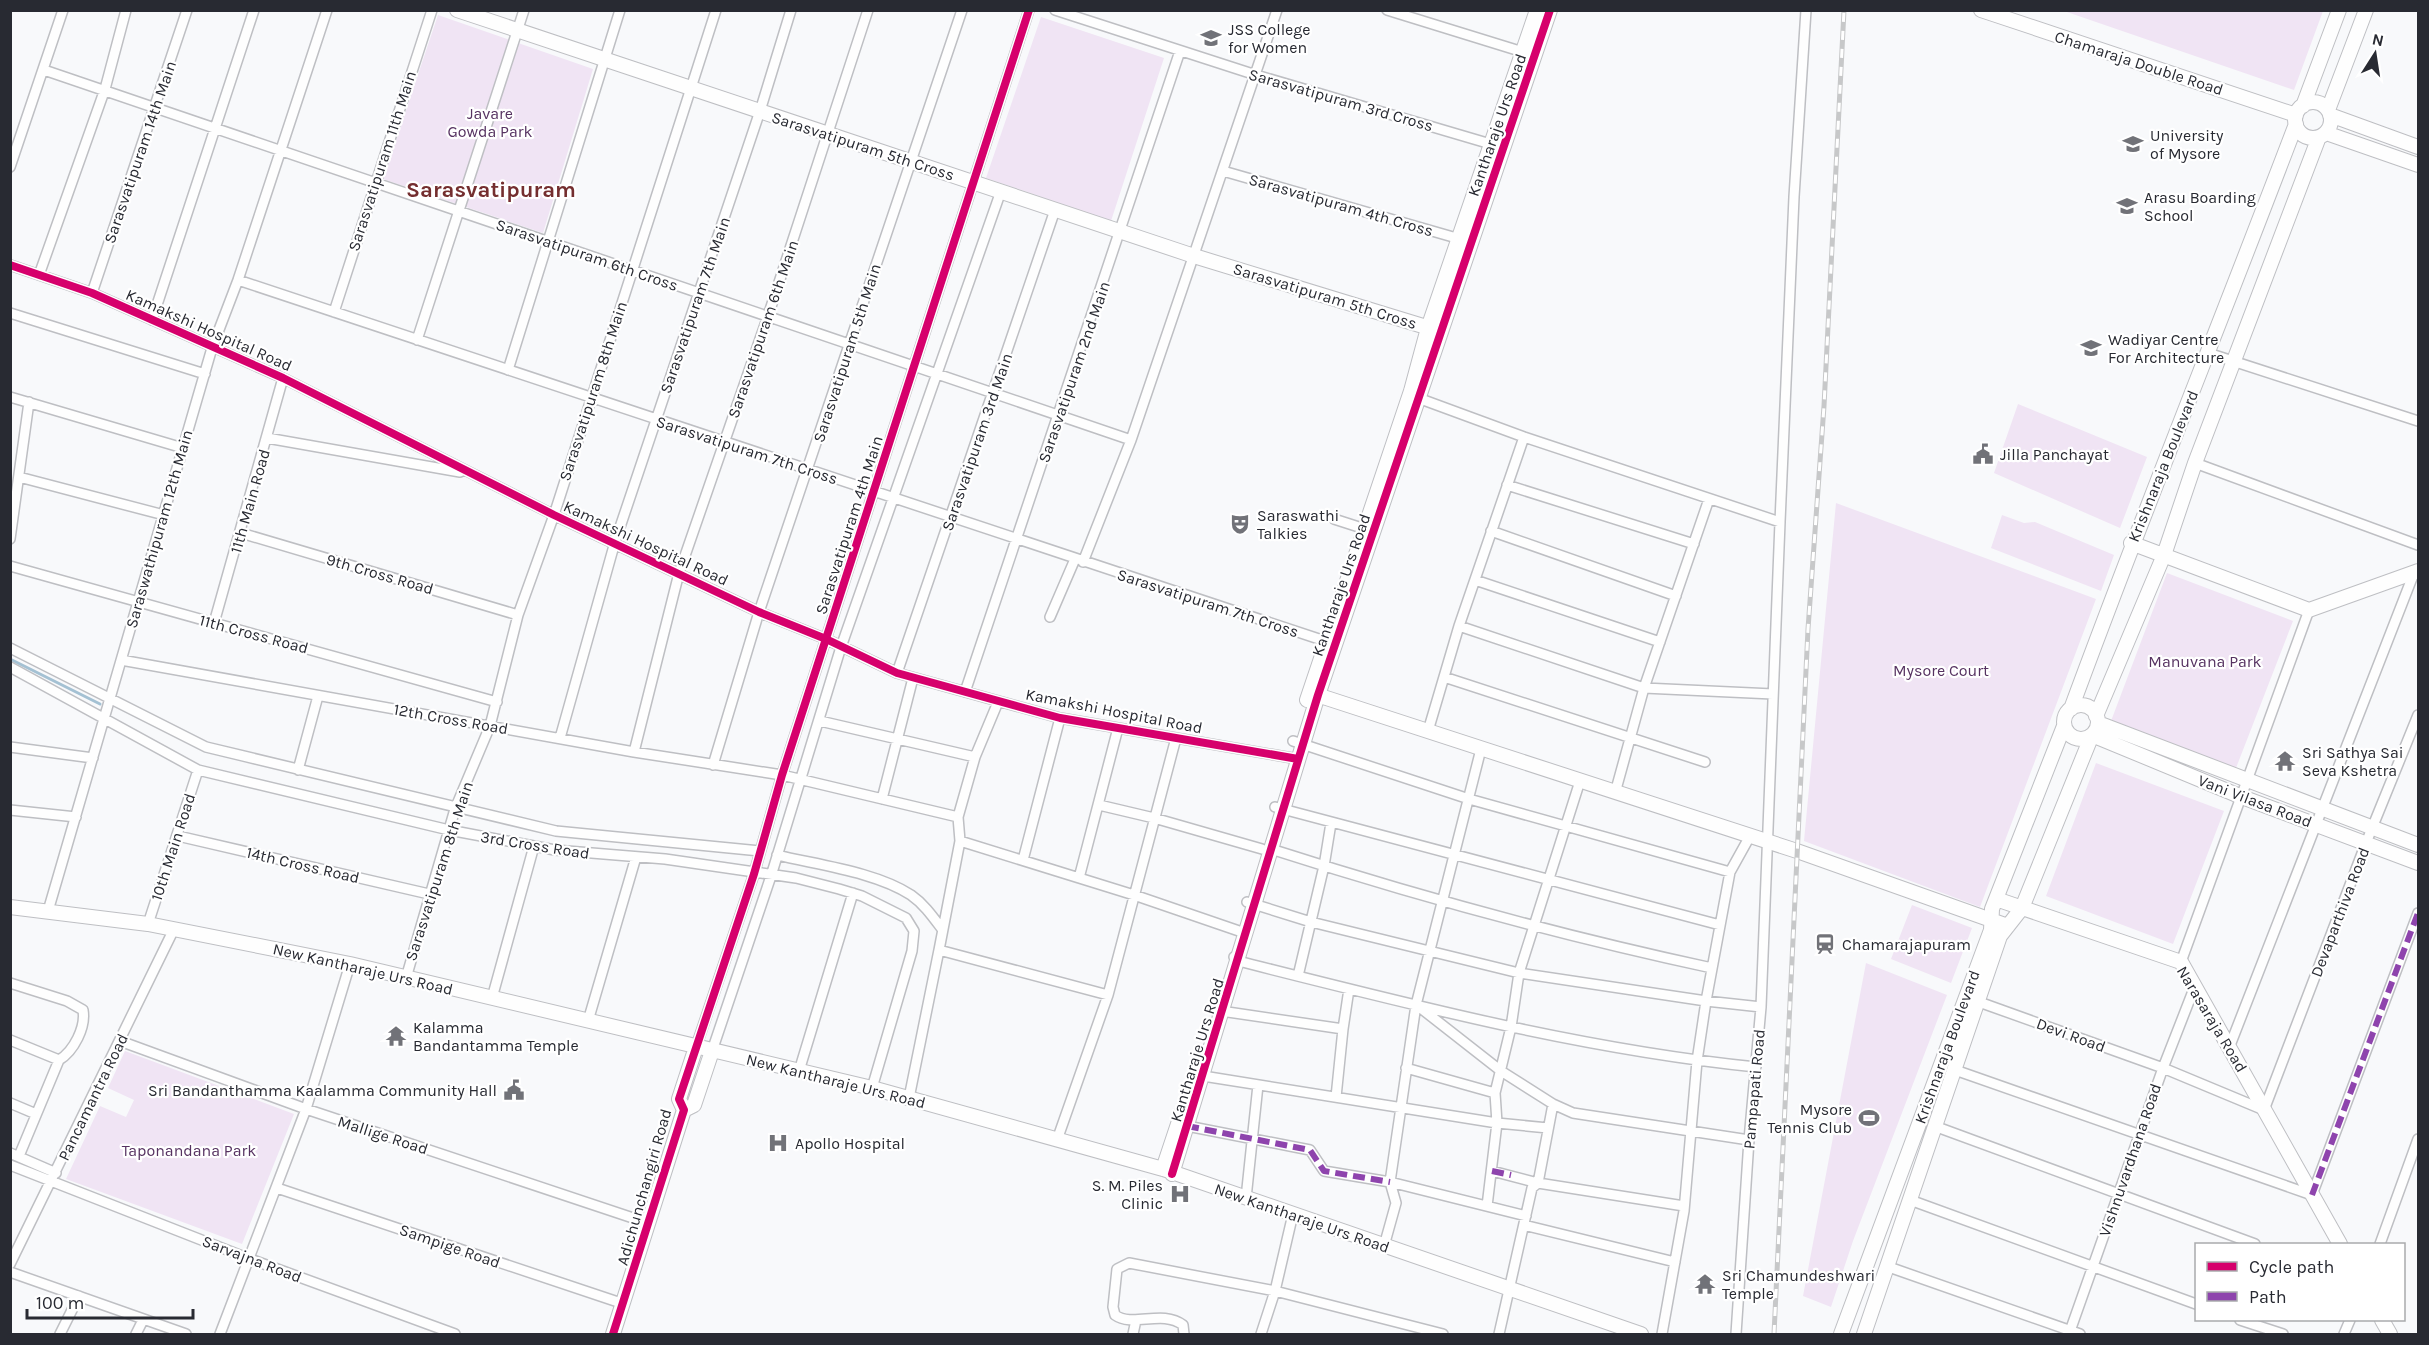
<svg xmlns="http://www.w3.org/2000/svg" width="2429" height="1345" viewBox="0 0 2429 1345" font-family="Karla,sans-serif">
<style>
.green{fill:#f0e4f4}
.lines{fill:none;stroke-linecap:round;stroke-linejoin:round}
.stream{stroke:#a4c1d3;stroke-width:3}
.street-casing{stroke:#bebfc3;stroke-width:12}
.secondary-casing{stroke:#bebfc3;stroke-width:16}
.street{stroke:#fefefe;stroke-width:9}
.secondary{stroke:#fefefe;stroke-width:14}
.rail-casing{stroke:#c7c8c9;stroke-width:5}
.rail{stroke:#fff;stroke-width:3;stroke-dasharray:9;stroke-linecap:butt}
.quiet{stroke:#8e44ad;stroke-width:6;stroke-dasharray:12 6;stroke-linecap:butt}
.cycleway-casing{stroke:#fff;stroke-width:11}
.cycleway{stroke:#d6006c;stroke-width:8}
.labels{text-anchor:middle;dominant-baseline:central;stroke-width:4.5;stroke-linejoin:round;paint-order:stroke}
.poi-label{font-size:16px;fill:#282a32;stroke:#fff;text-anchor:start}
.street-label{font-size:16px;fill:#282a32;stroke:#fff}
.park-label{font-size:16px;fill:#563261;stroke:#fff}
.district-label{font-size:22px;font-weight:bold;fill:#742e2f;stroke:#fff}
</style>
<rect width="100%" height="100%" fill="#f8f9fb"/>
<!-- green -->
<path class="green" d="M2064,11H2323L2294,90Z
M438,15L593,69L543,233L383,179Z
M1041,17L1164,58L1111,221L986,178Z
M2018,404L2147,457L2120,528L1994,473Z
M1836,503L2096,599L1980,907L1804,841Z
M2002,515L2024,523L2035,522L2114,555L2101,591L1991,548Z
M2167,573L2293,621L2236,768L2111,721Z
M2096,763L2224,811L2173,944L2046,896Z
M1912,905L1972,928L1951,983L1891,959Z
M1866,963L1947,995L1853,1241L1831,1307L1803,1296Z
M125,1051L294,1114L242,1244L66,1179L100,1106L126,1117L134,1100L108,1088Z"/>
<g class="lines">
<!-- stream -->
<path class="stream" d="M10,659L100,704"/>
<!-- street casing -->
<g class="street-casing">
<path id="street" d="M1055,10L1256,75L1494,145
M1387,10L1523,52
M44,70L1131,440
M10,167L63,10
M1223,171L1460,239
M10,265L92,293L283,378L554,515L759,612L826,639L897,673L1060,718L1298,759
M39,275L105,89L126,10
M238,280L1325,641
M92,293L187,10
M334,312L432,10
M10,313L205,374
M152,320L254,10
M417,340L524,10
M2208,353L2418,421
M508,370L620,10
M10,397L183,448
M1418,398L1524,437L1780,522L1761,1007L1749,1140L1736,1334
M267,438L460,472
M2195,463L2418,545
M19,477L164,515
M1507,485L1694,544
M1334,519L1365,529
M1780,522L1794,197L1806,10
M1491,531L1676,596
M241,533L518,615
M10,539L29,402
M1083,562L1131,440L1277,10
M10,566L497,702
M1475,580L1660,642
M1050,617L1075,559
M214,623L283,378
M1459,626L1644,688L1773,694
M10,648L206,747L556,831L760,851
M121,660L634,752L782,775L958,817
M10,667L198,770L449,830L555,850L665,859L796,878L839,889L862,896L906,918L914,931L912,951L872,1088
M897,673L1055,210
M1444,677L1705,762
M965,692L1180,51
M998,702L975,757L958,817L960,841L939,950L1108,995
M820,721L975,757
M1428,731L1459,626L1524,437
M560,738L615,542L760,111L791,10
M1293,741L1469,799L1730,872
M10,747L93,758
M634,752L679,573L768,316L868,10
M713,765L759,612L962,10
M298,770L318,696
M1615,793L1644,688L1709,499
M882,799L913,678
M1099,805L1154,818L1262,849
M1275,807L1720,925
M10,810L76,817
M178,836L429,894
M960,841L1134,895L1239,931
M1271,849C1417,896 1563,936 1712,968
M777,855C818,865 876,872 911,895C924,904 933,917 942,929
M1023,860L1060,718
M1079,878L1118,728
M1247,902L1311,922L1519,973L1706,1001L1761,1007
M48,911L212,348L238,280L327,10
M148,924L198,770
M1234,957L1238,961C1409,1004 1580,1049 1756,1067
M2181,962L2309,610
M1298,976L1324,866L1331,823
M406,978L455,809L490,726L518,615L554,515L716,10
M10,983L67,1001L83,1010C86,1027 74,1051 59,1060
M492,998L534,846
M1979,1002L2163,1068L2264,1110L2366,843L2418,715
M1418,1006L1501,1071L1553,1104L1538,1183L1532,1188L1499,1334
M1214,1010L1343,1029L1349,989
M588,1021L636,857
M10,1040L59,1060L19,1156
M120,1041L306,1109L648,1223
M696,1047L754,874L782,775L1029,10
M2229,1048L2414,573
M712,1051L771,876L841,647L1001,191
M1406,1068L1495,1093
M1955,1070L2312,1195L2418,913
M799,1071L853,893
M1203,1076L1497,1123L1548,1128
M1336,1097L1343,1029
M909,1098L939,950
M10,1103L36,1114
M1553,1104L1573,1113L1749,1140
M1187,1126L1310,1150L1324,1171L1390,1182L1526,1216
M1937,1127L2255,1244
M1057,1140L1108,995L1176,738
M10,1153L56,1173
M10,1165L250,1259L455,1334
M1492,1171L1538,1183L1684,1206
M277,1188L624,1304
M1246,1198L1258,1085
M1910,1200L2196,1304
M1487,1206L1497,1123L1495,1093L1511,1027L1519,973L1580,781
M1524,1225L1675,1262
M2380,1244L2418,1139
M1384,1246L1396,1203L1390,1182L1416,1005L1481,749
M10,1264L174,929
M1886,1266L2080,1334
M10,1272L186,1334
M2240,1320L2283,1334
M60,1334L79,1296
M136,1334L143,1320
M220,1334L306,1109L350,964
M1133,1334L1136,1320
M1184,1334L1183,1325C1162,1309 1133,1328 1115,1315L1113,1307L1117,1269L1129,1263L1275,1291L1443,1334
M1261,1334L1275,1291L1293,1214
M1662,1334L1684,1211L1697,1061L1706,1001L1730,872L1750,836
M2069,1334L2163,1068L2195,986
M2344,1334L2350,1320"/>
</g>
<!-- secondary casing -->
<g class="secondary-casing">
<path id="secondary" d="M457,10L1194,256L1436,330
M1981,10L2296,115
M2295 120a18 18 0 1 1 36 0a18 18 0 1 1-36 0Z
M2303,106L2339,10
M2328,110L2366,10
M2330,115L2418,147
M2326,133L2418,165
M2131,543L2309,610L2418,571
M1311,693L1797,851L2008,926
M1307,700L1411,391L1428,328L1537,10
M2064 722a17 17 0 1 1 34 0a17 17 0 1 1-34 0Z
M2071,709C2143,513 2222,319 2296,124
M2096,716L2164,555L2195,463L2319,137
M2098,723L2418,845
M1996,899L2181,962L2340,1244
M10,907L148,924L350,964L872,1088L1163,1169L1641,1334
M684,1110L694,1105L712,1051
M1163,1169L1182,1112
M1172,1174L1318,695L1550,10
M2382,1320L2390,1334
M613,1334L684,1110L679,1099L696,1047
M1841,1334L1991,930L1992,909L2064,726
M1864,1334L2000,936L2022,908L2092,735L2242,797L2418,863"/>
</g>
<!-- street -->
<use href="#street" class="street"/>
<!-- secondary -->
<use href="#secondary" class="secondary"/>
<!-- rail casing -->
<g class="rail-casing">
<path id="rail" d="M1774,1334L1808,629L1824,406L1844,10"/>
</g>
<!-- rail -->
<use href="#rail" class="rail"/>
<!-- quiet -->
<path class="quiet" d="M1187,1126L1310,1150L1324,1171L1390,1182
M1492,1171L1511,1175
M2312,1195L2418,913"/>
<!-- cycleway casing -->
<g class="cycleway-casing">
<path id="cycleway" d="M10,265L92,293L283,378L554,515L759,612L826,639L897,673L1060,718L1298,759
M1172,1174L1318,695L1550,10
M613,1334L684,1110L679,1099L754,874L782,775L1029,10"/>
</g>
<!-- cycleway -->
<use href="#cycleway" class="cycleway"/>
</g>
<!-- icons -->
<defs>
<g id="university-bare" transform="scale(1.62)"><path d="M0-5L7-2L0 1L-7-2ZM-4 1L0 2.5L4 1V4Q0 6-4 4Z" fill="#717278" stroke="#fff" stroke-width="2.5" paint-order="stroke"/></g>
<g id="school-bare" transform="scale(1.62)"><path d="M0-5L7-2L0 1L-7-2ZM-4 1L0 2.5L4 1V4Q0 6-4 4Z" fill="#717278" stroke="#fff" stroke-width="2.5" paint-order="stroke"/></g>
<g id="civic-bare" transform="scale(1.62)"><path d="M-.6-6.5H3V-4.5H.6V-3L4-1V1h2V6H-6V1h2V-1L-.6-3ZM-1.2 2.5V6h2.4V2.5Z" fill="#717278" stroke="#fff" stroke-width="2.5" paint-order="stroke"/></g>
<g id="theatre-bare" transform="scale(1.62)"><path d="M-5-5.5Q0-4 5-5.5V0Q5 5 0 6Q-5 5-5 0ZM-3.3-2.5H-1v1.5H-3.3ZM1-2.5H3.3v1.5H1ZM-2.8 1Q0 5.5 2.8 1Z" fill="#717278" stroke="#fff" stroke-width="2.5" paint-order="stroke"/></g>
<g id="temple-bare" transform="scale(1.62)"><path d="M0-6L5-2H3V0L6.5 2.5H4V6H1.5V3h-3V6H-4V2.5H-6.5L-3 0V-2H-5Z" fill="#717278" stroke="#fff" stroke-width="2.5" paint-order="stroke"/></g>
<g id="station-bare" transform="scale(1.62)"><path d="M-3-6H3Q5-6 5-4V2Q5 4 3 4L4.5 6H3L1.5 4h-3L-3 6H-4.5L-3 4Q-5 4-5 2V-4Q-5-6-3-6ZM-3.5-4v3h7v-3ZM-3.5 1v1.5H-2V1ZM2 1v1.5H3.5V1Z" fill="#717278" stroke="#fff" stroke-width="2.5" paint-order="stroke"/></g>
<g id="stadium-bare" transform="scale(1.62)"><path d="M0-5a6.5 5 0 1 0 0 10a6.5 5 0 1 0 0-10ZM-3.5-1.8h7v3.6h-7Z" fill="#717278" stroke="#fff" stroke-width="2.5" paint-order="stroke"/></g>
<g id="hospital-bare" transform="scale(1.62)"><path d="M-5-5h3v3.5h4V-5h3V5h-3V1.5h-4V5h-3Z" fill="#717278" stroke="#fff" stroke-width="2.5" paint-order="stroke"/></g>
</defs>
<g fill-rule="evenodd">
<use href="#university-bare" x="1211" y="38"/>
<use href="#university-bare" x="2133" y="144"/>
<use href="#school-bare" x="2127" y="206"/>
<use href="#university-bare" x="2091" y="348"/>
<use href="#civic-bare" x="1983" y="454"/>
<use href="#theatre-bare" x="1240" y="524"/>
<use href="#temple-bare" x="2285" y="761"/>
<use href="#station-bare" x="1825" y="944"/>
<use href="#temple-bare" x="396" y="1036"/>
<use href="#civic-bare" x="514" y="1090"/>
<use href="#stadium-bare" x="1869" y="1118"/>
<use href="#hospital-bare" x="778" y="1143"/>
<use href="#hospital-bare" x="1180" y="1194"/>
<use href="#temple-bare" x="1705" y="1284"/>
</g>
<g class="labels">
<!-- poi labels -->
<g class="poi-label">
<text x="1228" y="29">JSS College<tspan x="1228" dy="18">for Women</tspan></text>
<text x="2150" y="135">University<tspan x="2150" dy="18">of Mysore</tspan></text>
<text x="2144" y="197">Arasu Boarding<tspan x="2144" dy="18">School</tspan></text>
<text x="2108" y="339">Wadiyar Centre<tspan x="2108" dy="18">For Architecture</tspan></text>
<text x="2000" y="454">Jilla Panchayat</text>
<text x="1257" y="515">Saraswathi<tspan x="1257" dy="18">Talkies</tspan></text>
<text x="2302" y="752">Sri Sathya Sai<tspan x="2302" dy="18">Seva Kshetra</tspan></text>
<text x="1842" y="944">Chamarajapuram</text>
<text x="413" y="1027">Kalamma<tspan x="413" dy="18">Bandantamma Temple</tspan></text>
<text x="497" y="1090" text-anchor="end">Sri Bandanthamma Kaalamma Community Hall</text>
<text x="1852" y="1109" text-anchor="end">Mysore<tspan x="1852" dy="18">Tennis Club</tspan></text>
<text x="795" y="1143">Apollo Hospital</text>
<text x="1163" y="1185" text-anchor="end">S. M. Piles<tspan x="1163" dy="18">Clinic</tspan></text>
<text x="1722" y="1275">Sri Chamundeshwari<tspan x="1722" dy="18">Temple</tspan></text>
</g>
<!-- street labels -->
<g class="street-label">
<text transform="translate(2139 63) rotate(18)">Chamaraja Double Road</text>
<text transform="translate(1341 100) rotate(16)">Sarasvatipuram 3rd Cross</text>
<text transform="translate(1497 125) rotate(-71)">Kantharaje Urs Road</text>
<text transform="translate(863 146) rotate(18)">Sarasvatipuram 5th Cross</text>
<text transform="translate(140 152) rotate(-71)">Sarasvatipuram 14th Main</text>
<text transform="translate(382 161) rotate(-72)">Sarasvatipuram 11th Main</text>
<text transform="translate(1341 205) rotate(16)">Sarasvatipuram 4th Cross</text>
<text transform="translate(587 255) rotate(19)">Sarasvatipuram 6th Cross</text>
<text transform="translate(1325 296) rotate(17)">Sarasvatipuram 5th Cross</text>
<text transform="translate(695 305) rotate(-71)">Sarasvatipuram 7th Main</text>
<text transform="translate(763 329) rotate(-71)">Sarasvatipuram 6th Main</text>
<text transform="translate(209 330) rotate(24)">Kamakshi Hospital Road</text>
<text transform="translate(847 353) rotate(-72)">Sarasvatipuram 5th Main</text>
<text transform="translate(1074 372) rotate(-71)">Sarasvatipuram 2nd Main</text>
<text transform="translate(593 391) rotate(-72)">Sarasvatipuram 8th Main</text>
<text transform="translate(977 442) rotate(-71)">Sarasvatipuram 3rd Main</text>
<text transform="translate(747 450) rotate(18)">Sarasvatipuram 7th Cross</text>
<text transform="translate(2163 466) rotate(-68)">Krishnaraja Boulevard</text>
<text transform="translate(250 501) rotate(-74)">11th Main Road</text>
<text transform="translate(849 525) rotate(-72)">Sarasvatipuram 4th Main</text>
<text transform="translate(159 529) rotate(-74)">Saraswathipuram 12th Main</text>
<text transform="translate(646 543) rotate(25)">Kamakshi Hospital Road</text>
<text transform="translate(380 574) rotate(16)">9th Cross Road</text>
<text transform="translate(1341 585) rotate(-71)">Kantharaje Urs Road</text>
<text transform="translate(1208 603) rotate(18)">Sarasvatipuram 7th Cross</text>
<text transform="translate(254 634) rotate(15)">11th Cross Road</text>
<text transform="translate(1114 711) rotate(11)">Kamakshi Hospital Road</text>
<text transform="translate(451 719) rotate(10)">12th Cross Road</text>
<text transform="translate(2255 801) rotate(21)">Vani Vilasa Road</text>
<text transform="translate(535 845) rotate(9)">3rd Cross Road</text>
<text transform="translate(173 847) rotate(-72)">10th Main Road</text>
<text transform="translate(303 865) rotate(13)">14th Cross Road</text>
<text transform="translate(439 871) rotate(-72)">Sarasvatipuram 8th Main</text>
<text transform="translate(2340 912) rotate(-69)">Devaparthiva Road</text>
<text transform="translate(363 969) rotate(13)">New Kantharaje Urs Road</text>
<text transform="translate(2212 1019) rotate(59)">Narasaraja Road</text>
<text transform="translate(2071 1035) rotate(20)">Devi Road</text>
<text transform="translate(1947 1047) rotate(-70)">Krishnaraja Boulevard</text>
<text transform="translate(1197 1050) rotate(-73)">Kantharaje Urs Road</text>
<text transform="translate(836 1081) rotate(14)">New Kantharaje Urs Road</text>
<text transform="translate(1754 1089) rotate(-85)">Pampapati Road</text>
<text transform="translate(93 1097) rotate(-64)">Pancamantra Road</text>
<text transform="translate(383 1135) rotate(18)">Mallige Road</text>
<text transform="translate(2130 1160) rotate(-71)">Vishnuvardhana Road</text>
<text transform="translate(644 1187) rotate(-74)">Adichunchangiri Road</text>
<text transform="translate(1302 1218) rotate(19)">New Kantharaje Urs Road</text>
<text transform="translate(450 1246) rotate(19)">Sampige Road</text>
<text transform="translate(252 1259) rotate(21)">Sarvajna Road</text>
</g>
<!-- park labels -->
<g class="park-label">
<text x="490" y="113">Javare<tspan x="490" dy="18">Gowda Park</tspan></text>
<text x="2205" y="661">Manuvana Park</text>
<text x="1941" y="670">Mysore Court</text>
<text x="189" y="1150">Taponandana Park</text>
</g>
<!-- district labels -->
<g class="district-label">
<text x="491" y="190">Sarasvatipuram</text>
</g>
</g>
<!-- border -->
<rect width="2429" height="1345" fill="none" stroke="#282a32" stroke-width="24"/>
<!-- legend -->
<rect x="2195" y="1243" width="210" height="78" fill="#ffffff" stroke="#a9aaad" stroke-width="1.5"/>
<rect x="2207" y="1262" width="30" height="9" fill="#d6006c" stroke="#a9aaad" stroke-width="1.5"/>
<text x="2249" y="1273" font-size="18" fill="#282a32">Cycle path</text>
<rect x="2207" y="1292" width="30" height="9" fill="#8e44ad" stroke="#a9aaad" stroke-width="1.5"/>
<text x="2249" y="1303" font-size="18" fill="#282a32">Path</text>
<!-- north arrow -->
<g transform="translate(2375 54) rotate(12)" stroke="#ffffff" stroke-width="4.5" paint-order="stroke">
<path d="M0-4.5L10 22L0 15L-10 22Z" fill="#282a32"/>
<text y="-9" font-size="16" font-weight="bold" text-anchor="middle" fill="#282a32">N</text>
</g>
<!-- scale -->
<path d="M27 1309v9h166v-9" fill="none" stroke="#282a32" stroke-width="3"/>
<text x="36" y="1309" font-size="18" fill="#282a32" stroke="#ffffff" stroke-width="4.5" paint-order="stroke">100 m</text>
</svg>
